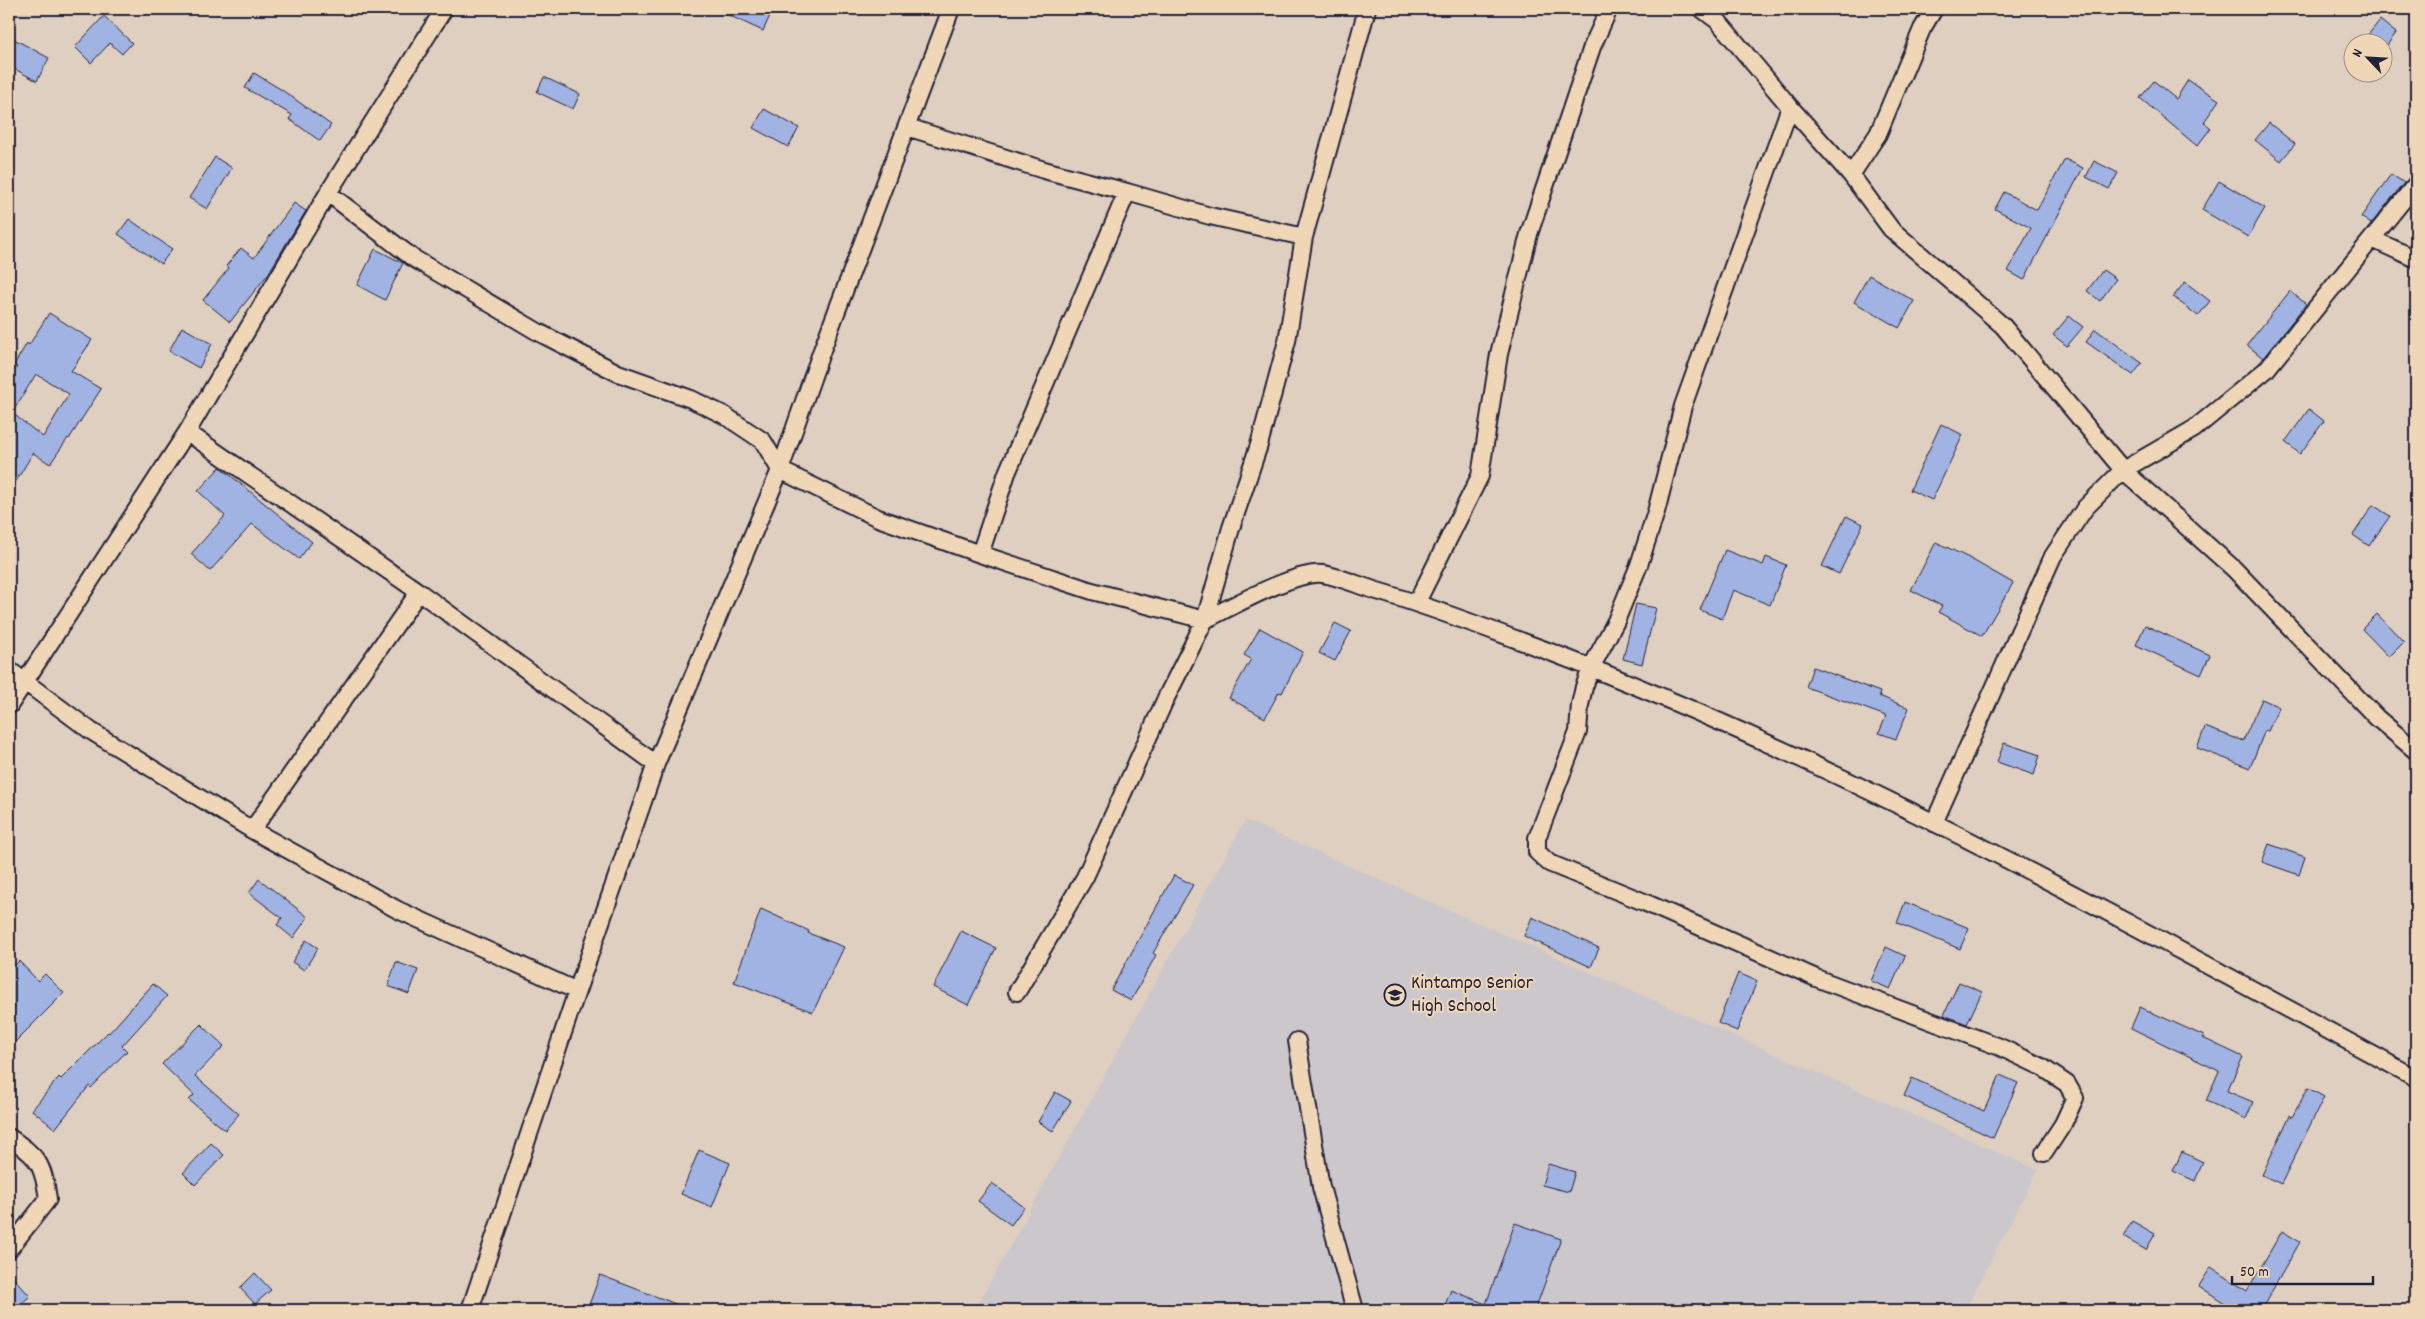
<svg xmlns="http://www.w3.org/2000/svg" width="2425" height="1319" viewBox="0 0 2425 1319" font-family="Dekko,sans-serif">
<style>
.built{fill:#ccc7ca}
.building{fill:#a1b3e2;stroke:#22223b;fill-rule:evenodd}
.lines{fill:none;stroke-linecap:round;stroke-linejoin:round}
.street-casing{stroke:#22223b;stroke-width:20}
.street{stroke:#efd6b7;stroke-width:16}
.labels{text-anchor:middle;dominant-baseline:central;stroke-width:4;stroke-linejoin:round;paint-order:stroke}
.poi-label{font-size:20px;fill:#22223b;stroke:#efd6b7;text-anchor:start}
</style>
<rect width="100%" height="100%" fill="#dfcfc0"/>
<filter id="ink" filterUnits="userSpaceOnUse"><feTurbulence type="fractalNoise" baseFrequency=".02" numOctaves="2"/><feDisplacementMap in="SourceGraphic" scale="10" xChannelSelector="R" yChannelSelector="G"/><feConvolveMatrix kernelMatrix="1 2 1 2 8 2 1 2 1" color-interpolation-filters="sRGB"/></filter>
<g filter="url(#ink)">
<!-- built -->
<path class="built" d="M1245,820L2038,1170L1965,1310H975Z"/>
<!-- building -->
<path class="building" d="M715,9H773L763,31Z
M104,16L132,43L122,54L110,43L91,63L75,47Z
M2380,20L2396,33L2385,48L2382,42H2378L2368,35Z
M14,39L49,58L37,81L9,66V49Z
M254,73L282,90L331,125L320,141L289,119L292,115L245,88Z
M544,77L580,94L573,109L537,92Z
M2188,80L2219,100L2204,122L2211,128L2197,146L2140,98L2154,81L2176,99Z
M764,109L799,128L788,147L753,128Z
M2269,123L2295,144L2281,161L2255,140Z
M215,157L232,168L207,209L189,198Z
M2065,159L2083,168L2024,280L2008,271L2031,228L1995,209L2004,192L2037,210Z
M2094,161L2118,173L2109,189L2086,177Z
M2391,174L2404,183L2371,224L2361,217Z
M2219,181L2265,208L2248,237L2202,210Z
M294,203L306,211L268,274L230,322L203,300L229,268L226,266L241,248L254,258Z
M129,219L172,249L161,264L118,234Z
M375,249L403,263L385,300L357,285Z
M2103,270L2116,279L2100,301L2087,291Z
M1869,275L1914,301L1899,328L1854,302Z
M2185,282L2210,301L2198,316L2173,297Z
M2290,291L2306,304L2263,358L2247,345Z
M49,313L92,340L71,371L101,389L69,439L68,438L50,464L33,453L9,493V379L17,367L14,365L27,343L29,345ZM36,374L69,394L43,437L12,413Z
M2069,316L2083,327L2067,346L2053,335Z
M182,327L212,344L199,368L169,351Z
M2095,329L2142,363L2133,375L2086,342Z
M2309,409L2324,421L2300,454L2285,442Z
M1941,424L1963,435L1932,500L1910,490Z
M220,467L312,542L299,559L252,524L210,571L191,554L225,516L198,491Z
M2373,505L2390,516L2369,546L2353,535Z
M1846,516L1863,524L1839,574L1822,566Z
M1936,542L1969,558L2013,583L1982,636L1938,612L1942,606L1911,590Z
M1725,550L1763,565L1766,557L1786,565L1770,605L1733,590L1722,619L1700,610Z
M1636,604L1656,608L1642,664L1623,659Z
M2377,614L2404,642L2389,657L2362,629Z
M1335,623L1351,631L1335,661L1319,653Z
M2145,625L2210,655L2201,675L2136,645Z
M1260,628L1303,652L1282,693L1279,692L1265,718L1229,698L1251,659L1244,655Z
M1813,667L1880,692L1879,696L1909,708L1896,739L1879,733L1886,716L1806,687Z
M2262,699L2279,707L2268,731L2265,730L2250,768L2197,748L2205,727L2243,741Z
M2004,743L2040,755L2034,775L1997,762Z
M2269,844L2305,857L2299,875L2262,862Z
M1174,875L1193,885L1153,953L1156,955L1131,1001L1111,990Z
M259,879L308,917L293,938L277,925L282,918L249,893Z
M1905,902L1969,928L1960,949L1897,923Z
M761,909L809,931L808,933L844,947L813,1012L734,982Z
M1532,917L1599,948L1591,967L1524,936Z
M961,931L996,948L968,1005L933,987Z
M306,940L318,948L304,970L292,962Z
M1886,947L1905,956L1890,989L1871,981Z
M19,961L38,981L45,974L64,993L9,1048V971Z
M396,962L418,970L409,994L388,986Z
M1738,973L1757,981L1737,1031L1718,1023Z
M1959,982L1982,992L1967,1024L1944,1015Z
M153,984L167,996L122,1046L127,1051L91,1088L89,1086L55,1129L32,1110L59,1077L61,1079L108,1032L109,1033Z
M2140,1007L2204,1036L2203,1038L2243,1057L2227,1091L2253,1102L2246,1119L2206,1101L2219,1071L2131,1028Z
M201,1024L224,1046L195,1076L239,1114L225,1130L189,1100L194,1095L162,1064Z
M2000,1075L2018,1083L1993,1138L1904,1096L1912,1078L1984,1111Z
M2308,1088L2324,1097L2281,1184L2262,1175L2290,1115L2292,1117Z
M1055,1092L1071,1101L1053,1131L1038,1122Z
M211,1143L224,1155L195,1185L183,1173Z
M699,1150L730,1163L712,1207L681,1194Z
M2182,1152L2203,1162L2195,1181L2173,1171Z
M1548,1164L1575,1172L1569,1192L1542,1185Z
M992,1183L1024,1207L1011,1225L978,1201Z
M2132,1221L2155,1234L2146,1250L2123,1237Z
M1515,1223L1561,1239L1535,1310H1443L1451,1290L1486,1304Z
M2282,1231L2300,1242L2261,1310H2235L2199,1286L2211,1267L2247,1291Z
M9,1273L30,1296L14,1310H9Z
M255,1273L271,1290L255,1304L240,1288Z
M600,1275L689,1309V1310H587Z"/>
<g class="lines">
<!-- street casing -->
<g class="street-casing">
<path id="street" d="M1702,9L1718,21L1790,107L1851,175L1891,229L2003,326L2123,470L2234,569L2377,718L2416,751
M1790,107L1683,406L1656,512L1639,565L1616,621L1591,668L1584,687L1580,705L1578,732L1537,838V852L1549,863L1644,902L1816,978L2000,1047L2042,1067L2067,1084L2075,1098L2063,1124L2044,1153
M907,127L1044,170L1127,192
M1851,175L1878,134L1922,29L1934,9
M328,193L413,258L538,332L618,373L691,399L724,415L763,441L780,470L878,518L980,554L1092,591L1205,620L1166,698L1085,877L1017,992
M2372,239L2416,259
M187,432L419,592L656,764
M980,554L1007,473L1127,192L1210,216L1304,237
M1417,602L1480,476L1499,354L1529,234L1592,47L1609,9
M1205,620C1231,607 1297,570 1323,574C1340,577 1358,585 1374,590C1432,607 1488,629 1545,650C1848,765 2132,925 2416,1078
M1205,620L1231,528L1259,445L1287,341L1304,237L1367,9
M9,670L91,731L252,830L398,910L577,991
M9,706L187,432L328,193L444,9
M1934,823L2053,556L2085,508L2123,470L2194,429L2266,370L2416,184
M252,830L419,592
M1297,1041L1321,1187L1355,1310
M9,1137C38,1157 43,1163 48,1199L9,1249
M470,1310L577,991L656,764L780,470L822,350L951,9"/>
</g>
<!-- street -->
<use href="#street" class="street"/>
</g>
</g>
<!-- icons -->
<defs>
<g id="school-ring" transform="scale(1.125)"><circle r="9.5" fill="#efd6b7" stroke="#22223b" stroke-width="1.5"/><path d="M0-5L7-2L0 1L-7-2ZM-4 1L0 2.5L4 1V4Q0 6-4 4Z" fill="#22223b"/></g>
</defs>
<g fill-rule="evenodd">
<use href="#school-ring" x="1395" y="995"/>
</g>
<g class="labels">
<!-- poi labels -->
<g class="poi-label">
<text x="1411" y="984">Kintampo Senior<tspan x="1411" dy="23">High School</tspan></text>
</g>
</g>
<!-- margin -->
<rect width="2425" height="1319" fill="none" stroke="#efd6b7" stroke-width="30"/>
<rect x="15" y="15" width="2395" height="1289" fill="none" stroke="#22223b" stroke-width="2" filter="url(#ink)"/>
<!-- north arrow -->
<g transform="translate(2368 58) rotate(295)"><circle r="24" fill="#efd6b7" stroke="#9d8e85"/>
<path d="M0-4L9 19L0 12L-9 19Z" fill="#22223b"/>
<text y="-8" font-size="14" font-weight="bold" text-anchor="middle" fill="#22223b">N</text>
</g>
<!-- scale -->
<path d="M2232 1276v8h141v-8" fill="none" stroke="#22223b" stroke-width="2.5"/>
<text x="2240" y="1276" font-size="15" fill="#22223b" stroke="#efd6b7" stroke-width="4" paint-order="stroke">50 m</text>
</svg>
